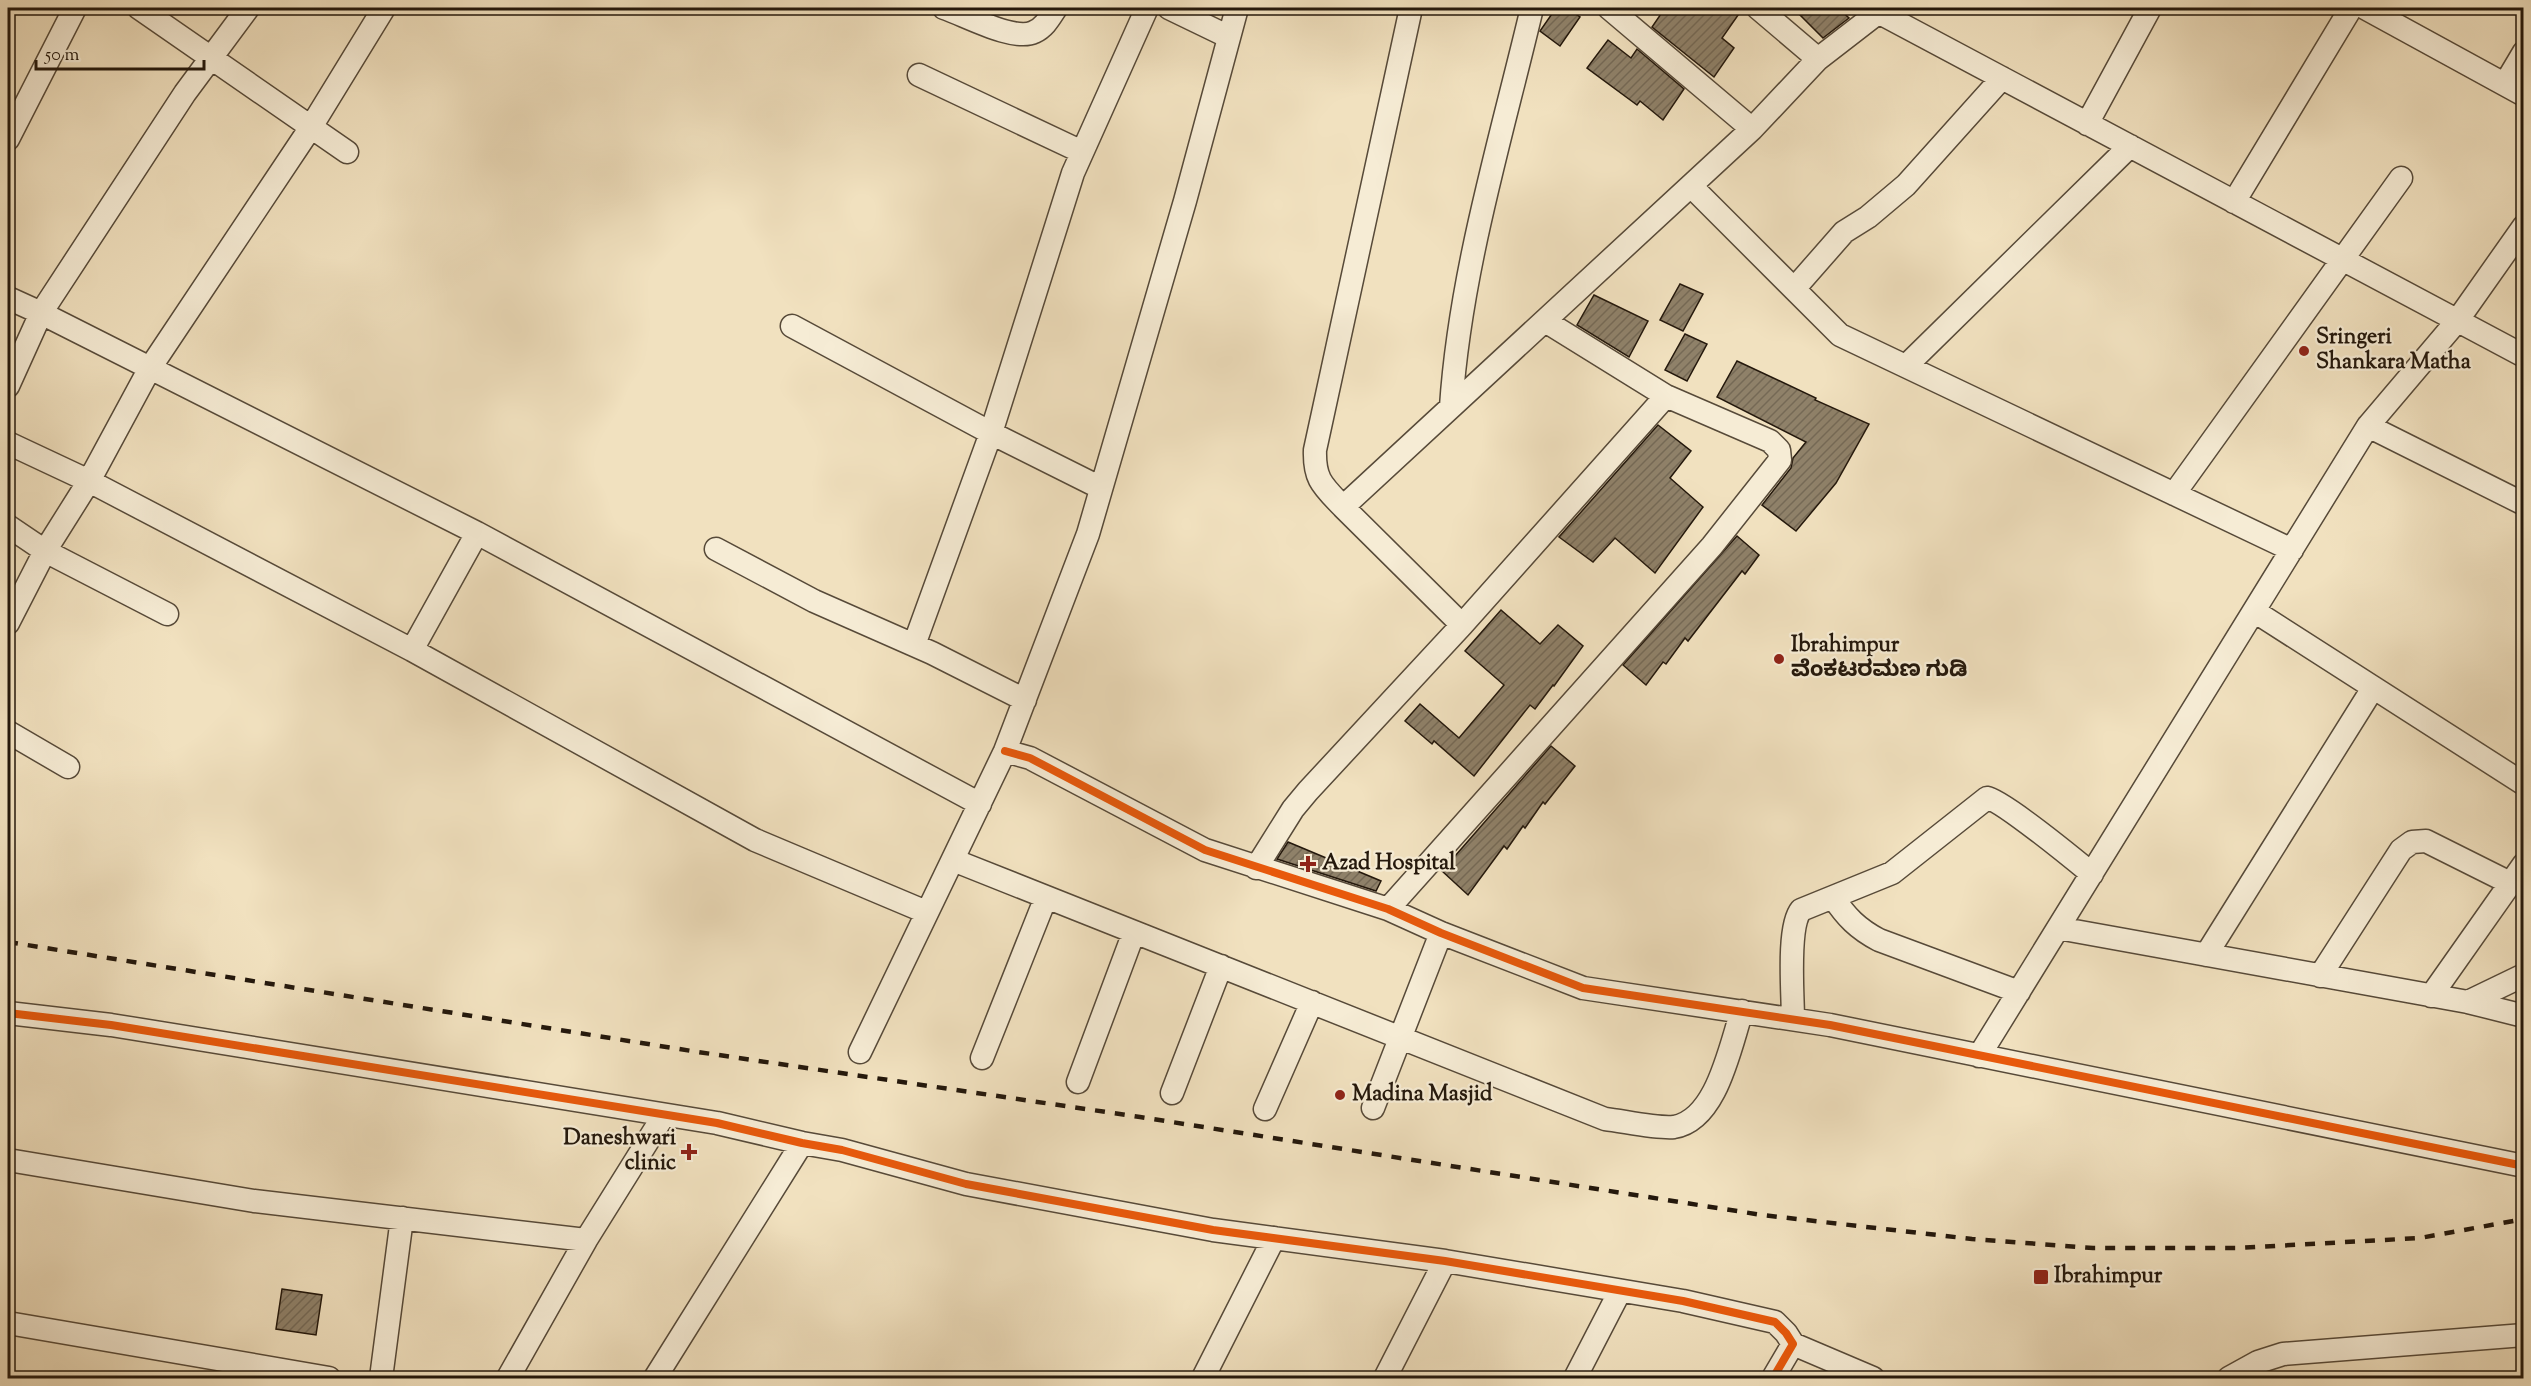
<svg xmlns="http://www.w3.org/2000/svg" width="2531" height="1386" viewBox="0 0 2531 1386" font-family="'Sorts Mill Goudy','Noto Sans Kannada',serif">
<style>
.building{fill:url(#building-hatch);stroke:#24180c;stroke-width:1.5}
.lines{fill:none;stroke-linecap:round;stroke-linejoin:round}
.minor-casing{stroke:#574a39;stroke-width:25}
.minor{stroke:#f6ecd5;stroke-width:22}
.rail{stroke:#24180c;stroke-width:4.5;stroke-dasharray:10 10;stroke-linecap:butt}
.cycleway-casing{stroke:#f6ecd5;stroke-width:11}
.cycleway{stroke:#e8590c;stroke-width:8}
.poi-dot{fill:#8f2418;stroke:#f6ecd5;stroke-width:2}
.labels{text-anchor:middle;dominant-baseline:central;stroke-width:4.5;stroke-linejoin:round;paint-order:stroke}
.poi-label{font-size:22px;font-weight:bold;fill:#24180c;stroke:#f6ecd5;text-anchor:start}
</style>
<defs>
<pattern id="building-hatch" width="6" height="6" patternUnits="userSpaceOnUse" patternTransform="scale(1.5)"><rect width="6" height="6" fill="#8f8169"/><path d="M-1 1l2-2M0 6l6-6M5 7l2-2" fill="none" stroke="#756955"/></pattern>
</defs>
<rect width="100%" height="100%" fill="#f1e1bf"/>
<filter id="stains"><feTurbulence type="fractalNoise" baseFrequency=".00333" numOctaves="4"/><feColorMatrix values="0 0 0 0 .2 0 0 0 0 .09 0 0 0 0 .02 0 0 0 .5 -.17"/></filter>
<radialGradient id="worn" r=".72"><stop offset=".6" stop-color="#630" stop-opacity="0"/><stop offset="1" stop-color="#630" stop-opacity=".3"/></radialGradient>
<!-- building -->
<path class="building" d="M1556,8H1567L1580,17L1560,46L1540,31Z
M1665,8H1743L1722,38L1734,48L1714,77L1652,27Z
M1793,8H1838L1849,18L1823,38Z
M1608,40L1631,58L1637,49L1684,89L1663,120L1640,101L1637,105L1587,68Z
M1680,284L1703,294L1683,331L1660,320Z
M1594,295L1648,321L1629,357L1577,325Z
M1685,334L1707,344L1687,381L1665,370Z
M1737,361L1816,398L1815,400L1869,424L1836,483L1796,531L1762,505L1791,468L1793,458L1806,442L1717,397Z
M1658,425L1691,451L1670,478L1703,507L1655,573L1615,538L1593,562L1559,537Z
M1737,536L1759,555L1745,574L1742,571L1688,641L1685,638L1666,664L1663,662L1646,685L1623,665Z
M1501,610L1540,644L1558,625L1583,646L1554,686L1553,685L1535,709L1530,705L1474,776L1434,741L1432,744L1405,721L1420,704L1459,738L1504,685L1465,651Z
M1551,746L1575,766L1545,804L1543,802L1525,828L1523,826L1507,849L1504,846L1468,895L1442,871Z
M1288,842L1381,881L1376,891L1277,859Z
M282,1289L322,1295L316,1335L276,1329Z"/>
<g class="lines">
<!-- minor casing -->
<g class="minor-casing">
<path id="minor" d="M139,8L347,152
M944,8C965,15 1014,42 1034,32C1045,27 1050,17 1056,8
M1169,8L1229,37
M1411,8L1315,450C1314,480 1323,486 1343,507L1752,129L1818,59L1884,8
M1609,8L1752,129
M1758,8L1818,59
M2365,8L2524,95
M1878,12L2524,356
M919,75L1082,152
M2505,84L2524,52
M2087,124L2150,8
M8,139L75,8
M1691,186L1840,335L2292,550
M2234,202L2351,8
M2524,226L2457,321L2368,426L2524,504
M1794,289L1844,232L1868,217L1906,185L2002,78
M8,298L41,313L477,533L980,804
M792,326L991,433L1101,488
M1906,366L2130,146
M8,386L41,313L185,93L248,8
M1451,407C1460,272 1501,139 1532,8
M8,443L89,481L412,650L755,840L926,912
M2174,494L2401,178
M1343,507L1462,625
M8,526L45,551L167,614
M716,549L814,601L932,653L1025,700
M2254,611L2524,784
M8,623L45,551L89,481L150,368L311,127L384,8
M914,645L991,433L1073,173L1147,8
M412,650L477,533
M8,732L68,767
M1005,751L1030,758L1205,850L1388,909L1441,933L1583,988L1830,1025L2524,1166
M953,860L1605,1119C1623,1121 1658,1129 1674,1127C1717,1120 1730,1046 1742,1011
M1256,868L1293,809L1308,791L1462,625L1666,396
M1833,897C1846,917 1858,929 1879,940L2019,992
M1388,909L1712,546L1780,460L1779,450L1770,441L1666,396L1545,321
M2058,928L2468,1002L2524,1016
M2206,955L2373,688
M2320,976L2401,850L2412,842L2426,841L2510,883
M2431,996L2524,864
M2468,1002L2524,975
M8,1013L111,1025L717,1123L802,1143L842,1150L966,1184L1213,1230L1445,1261L1683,1301L1775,1322L1786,1333L1793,1344L1773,1378
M1793,1019C1793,995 1787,927 1801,910L1892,873L1987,798C2002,800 2075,860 2092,874
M860,1052L1005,751L1088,534L1185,201L1237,8
M1979,1056L2368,426
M982,1058L1046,897
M1078,1082L1134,932
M1172,1093L1221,966
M1373,1108L1441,933
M1265,1109L1312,1002
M8,1160L254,1201L586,1240
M8,1323L329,1378
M1793,1344L1873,1378
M381,1378L402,1218
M508,1378L586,1240L664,1115
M655,1378L802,1143
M1203,1378L1274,1238
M1385,1378L1445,1261
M1575,1378L1620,1291
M2229,1378L2258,1362L2283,1354L2524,1335"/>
</g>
<!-- minor -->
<use href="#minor" class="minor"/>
<!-- rail -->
<path class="rail" d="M8,942L698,1052L1140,1117L1762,1215L1972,1239L2093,1248H2238L2420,1238L2524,1219"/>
<!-- cycleway casing -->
<g class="cycleway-casing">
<path id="cycleway" d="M1005,751L1030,758L1205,850L1388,909L1441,933L1583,988L1830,1025L2524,1166
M8,1013L111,1025L717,1123L802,1143L842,1150L966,1184L1213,1230L1445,1261L1683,1301L1775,1322L1786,1333L1793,1344L1773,1378"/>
</g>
<!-- cycleway -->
<use href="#cycleway" class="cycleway"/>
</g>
<!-- markers -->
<g class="poi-dot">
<circle cx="2304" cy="351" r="6"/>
<circle cx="1779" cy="659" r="6"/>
<path d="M1305 855h6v6h6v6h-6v6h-6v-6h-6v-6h6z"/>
<circle cx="1340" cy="1095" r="6"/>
<path d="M686 1143h6v6h6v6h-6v6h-6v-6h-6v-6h6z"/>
<rect x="2033" y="1269" width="16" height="16" rx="3"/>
</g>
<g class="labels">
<!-- poi labels -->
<g class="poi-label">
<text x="2316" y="338">Sringeri<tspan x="2316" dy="25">Shankara Matha</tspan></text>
<text x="1791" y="646">Ibrahimpur<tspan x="1791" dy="25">ವೆಂಕಟರಮಣ ಗುಡಿ</tspan></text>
<text x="1322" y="864">Azad Hospital</text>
<text x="1352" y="1095">Madina Masjid</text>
<text x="676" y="1139" text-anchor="end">Daneshwari<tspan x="676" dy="25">clinic</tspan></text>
<text x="2054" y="1277">Ibrahimpur</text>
</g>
</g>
<!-- margin -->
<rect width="2531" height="1386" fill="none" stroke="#f1e1bf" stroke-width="30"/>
<rect x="9" y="9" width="2513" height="1368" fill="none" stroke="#24180c" stroke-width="3"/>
<rect x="15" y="15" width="2501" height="1356" fill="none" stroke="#24180c" stroke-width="1.5"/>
<!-- scale -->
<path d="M36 60v9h168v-9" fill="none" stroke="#24180c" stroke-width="3"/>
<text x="45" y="60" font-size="18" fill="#24180c" stroke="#f6ecd5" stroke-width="4.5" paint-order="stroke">50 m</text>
<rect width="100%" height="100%" filter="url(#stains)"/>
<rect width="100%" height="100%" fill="url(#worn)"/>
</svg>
